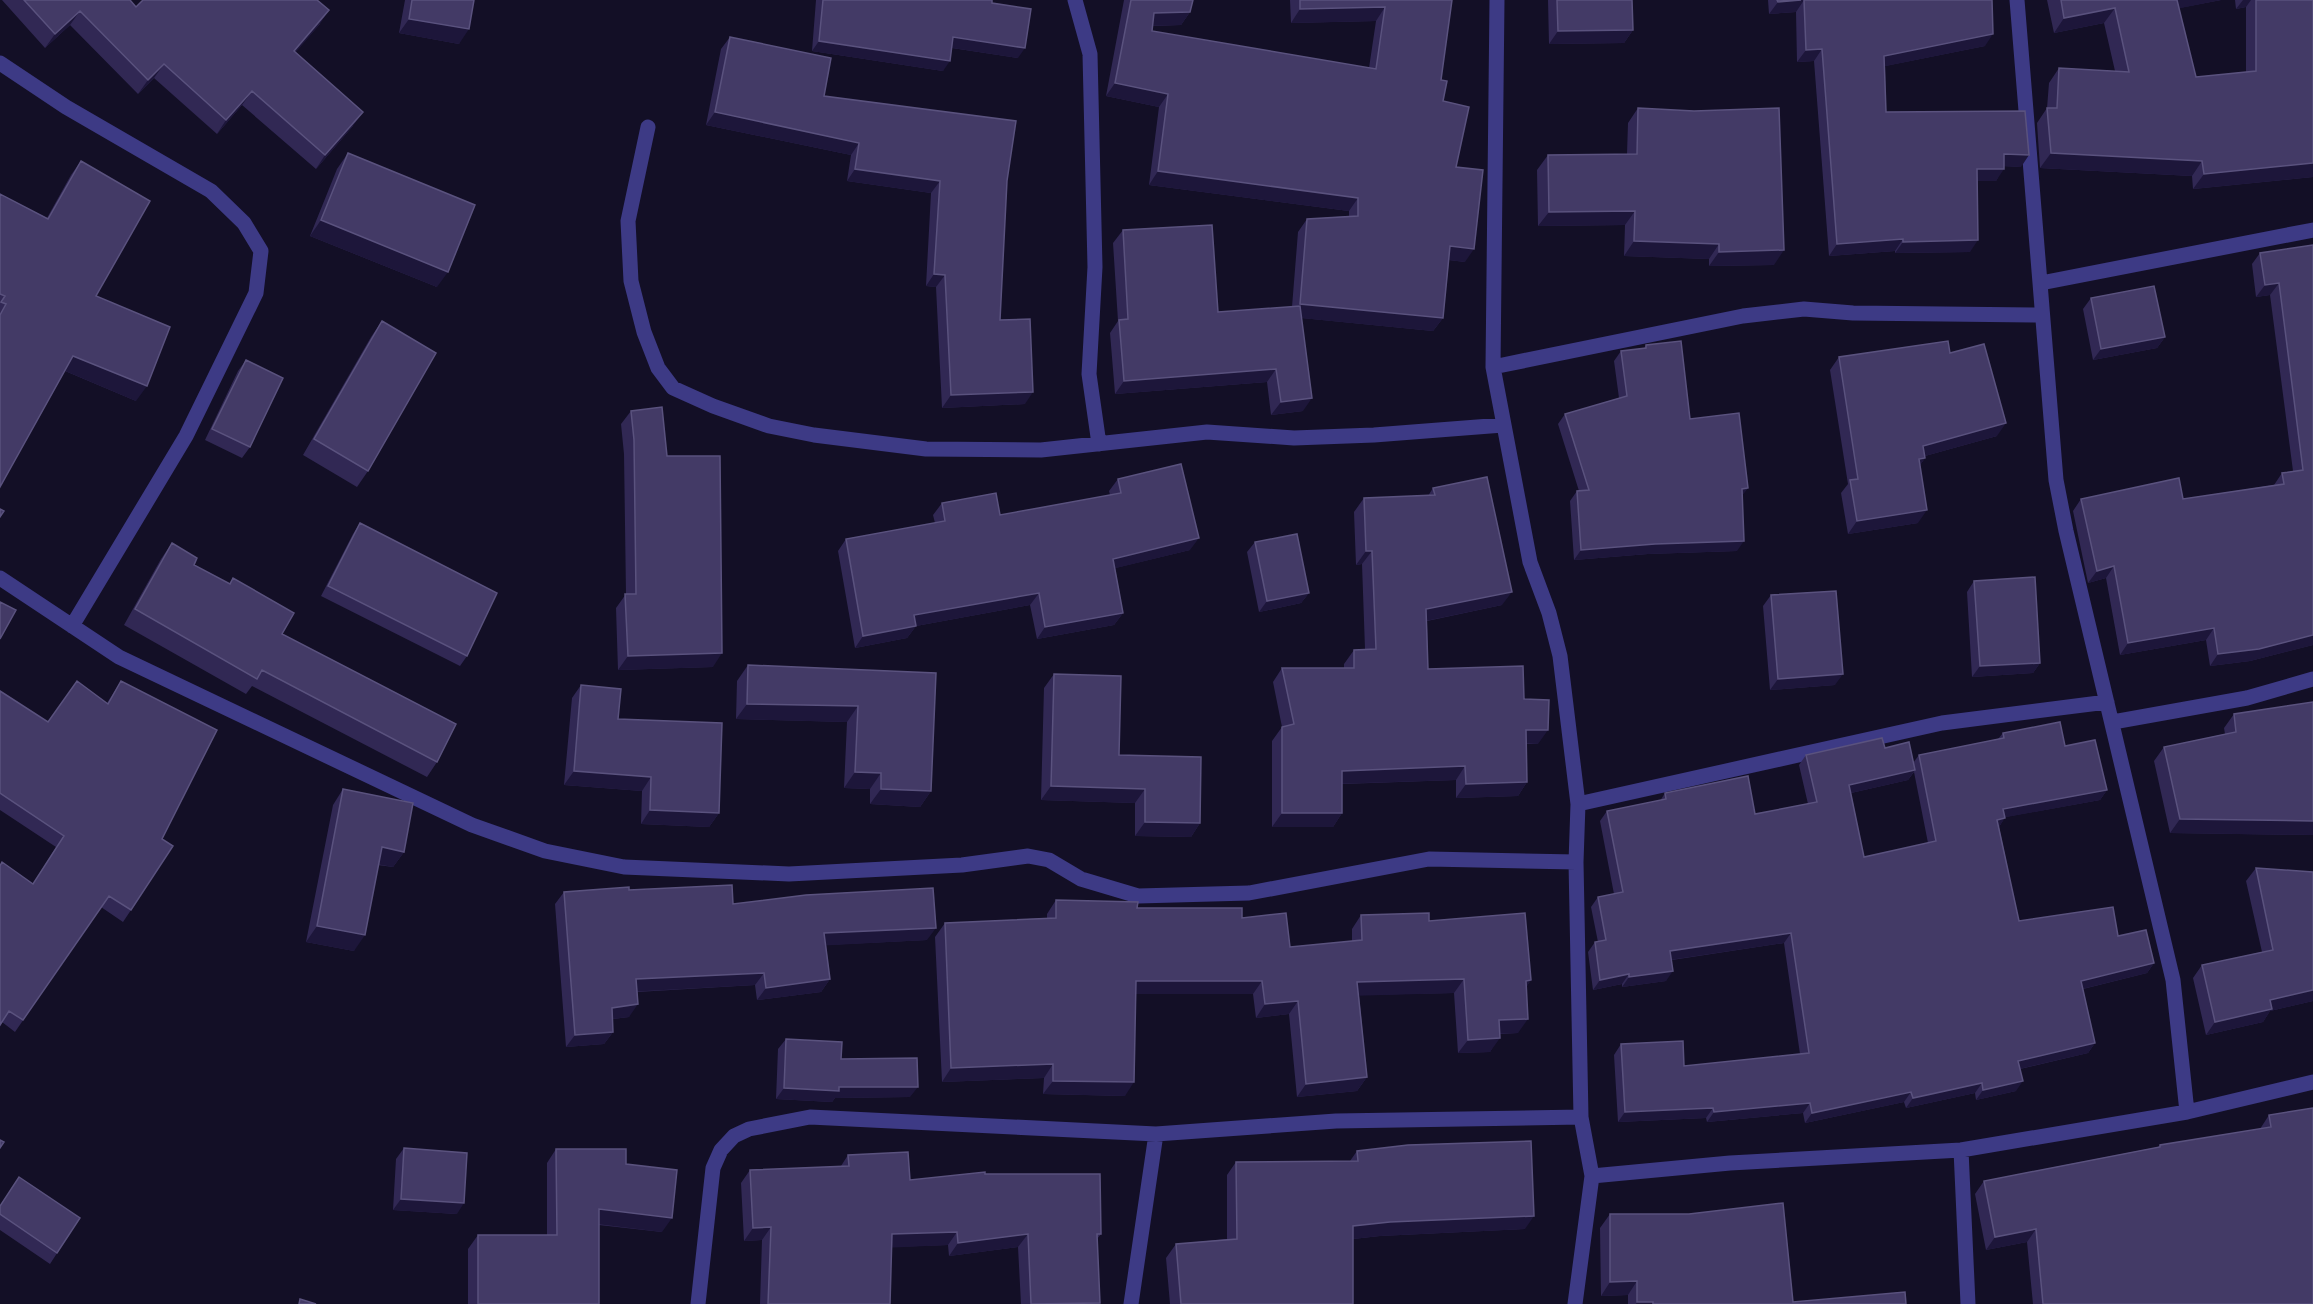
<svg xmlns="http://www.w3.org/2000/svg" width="2313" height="1304" viewBox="0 0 2313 1304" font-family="'Roboto Condensed',sans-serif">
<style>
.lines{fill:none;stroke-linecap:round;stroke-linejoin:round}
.street{stroke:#3d3a85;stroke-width:15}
.wall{fill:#312854;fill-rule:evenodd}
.shaded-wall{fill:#1d163a}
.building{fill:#433a66;stroke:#5a527e;stroke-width:1.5}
</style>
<rect width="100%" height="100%" fill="#130f26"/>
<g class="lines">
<!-- street -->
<path class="street" d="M1075,0L1090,54L1095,267L1089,374L1099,444
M1497,0L1493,367L1530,562L1549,613L1560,656L1578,804L1576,862L1581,1117L1592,1176L1575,1304
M2017,0L2056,480L2066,531L2173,980L2187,1112
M0,63L66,107L211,191L244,223L261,251L256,293L186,436L72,626
M648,127L628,221L631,281L644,332L658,368L673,388L713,406L769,426L814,435L926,449L1041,450L1207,432L1294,438L1374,435L1503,425
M2041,283L2313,230
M1493,367L1743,316L1804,309L1853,313L2042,315
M0,578L119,657L472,825L545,851L624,867L789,874L962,865L1028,856L1049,860L1081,879L1138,896L1249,893L1429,859L1576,862
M2113,722L2247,698L2313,679
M1578,804L1942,723L2107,702
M1961,1150L1968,1304
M1592,1176L1730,1163L1961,1150L2187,1112L2313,1082
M698,1304L713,1168L721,1150L734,1136L749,1129L810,1117L1156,1134L1336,1121L1581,1117
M1131,1304L1156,1134"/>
</g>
<!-- wall -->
<path class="wall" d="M2,0H130L136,7L320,24L295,52L353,126L316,169L242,105L217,134L154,78L138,94L70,25L45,48Z
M405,0H474L459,44L399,33Z
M816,0H992V3L1018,58L952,48L943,71L812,51Z
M1124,0H1193L1190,12L1181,25L1153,26L1152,31L1369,68L1376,21L1291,23L1290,0H1452L1441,80L1443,101L1456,167L1465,262L1449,260L1443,318L1433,331L1302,318L1303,411L1271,415L1267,382L1115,394L1110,333L1118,321L1113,243L1123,230L1218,312L1292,307L1298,232L1307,219L1349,216V211L1149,185L1159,107L1106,96Z
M1548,0H1632L1633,30L1624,43L1549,44Z
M1768,0H1992L1985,46L1885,66L1886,112L2021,167L2004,166L1996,181H1977L1970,252L1895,253V251L1829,256L1814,61L1797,62L1796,12L1769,14Z
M2047,0H2221L2179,8L2196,77L2246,72V7L2236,9L2235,0H2313V177L2193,189L2192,176L2040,168L2037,123L2047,108L2049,83L2059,68L2115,71L2104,23L2054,33Z
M730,37L824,96L1007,181L1000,320L1025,404L942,408L936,287L926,286L931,193L847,181L851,155L706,125L721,49Z
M1638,108L1774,265L1709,266V259L1624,256L1625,225L1538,226L1537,170L1548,155L1627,154L1628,123Z
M348,153L437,287L310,236L337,169Z
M81,161L96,296L136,401L65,371L0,487V194L47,218L71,175Z
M2313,245V645L2250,661L2210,666L2206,640L2120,655L2106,578L2088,583L2073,511L2081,499H2183L2274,485L2282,473L2293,471L2270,295L2256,297L2252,264L2260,253Z
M2091,298L2165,337L2157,348L2093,360L2083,309Z
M382,321L368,471L357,487L303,455L371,337Z
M1646,345L1690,419L1748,488L1742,495L1737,551L1648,554L1574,560L1570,501L1577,491H1579L1558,424L1565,414L1619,398L1614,361L1621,351L1644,348Z
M1950,353L1997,436L1925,456V458L1920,465L1918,523L1848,534L1841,493L1848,484L1830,370L1839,357Z
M246,360L250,447L242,458L205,440L238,371Z
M631,411L667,456L713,667L618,670L616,608L626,594L624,454L621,424Z
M1118,479L1190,550L1115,568L1123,613L1114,625L1037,639L1030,605L916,626L907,638L855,648L838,551L846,539L935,523L933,515L942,503L1000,515L1110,495L1109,491Z
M1433,488L1502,605L1427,621L1428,669L1524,699L1538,744H1526L1527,782L1518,796L1456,798V780L1342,784V813L1333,827H1272V741L1282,727L1273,682L1282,668H1344V664L1354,650L1365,649L1362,564L1356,565L1354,512L1364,498L1428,496Z
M360,523L467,656L460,666L321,596L353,534Z
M1255,542L1309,593L1301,603L1259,612L1247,552Z
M172,543L194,565L229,584L233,578L282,634L437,762L427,777L252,686L246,694L124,625L161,559Z
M1974,581L2040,663L2033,673L1972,677L1967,592Z
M1771,595L1835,685L1770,690L1763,606Z
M748,665L936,673L931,791L920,807L870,804V789L844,788L847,722L736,719L737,681Z
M1054,674L1119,755L1200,823L1191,837L1135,836V803L1041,800L1044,688Z
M121,681L162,839L131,910L123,922L101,907L15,1032L2,1022L33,884L56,847L0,810V691L48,722L107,703Z
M581,685L719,813L709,827L641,824L642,791L564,785L572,698Z
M2313,702V835L2170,833L2154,761L2164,747L2225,734L2224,728L2234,714Z
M2003,733L2065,746L2107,790L2100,800L2005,817L1999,827L2019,921L2118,936L2154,963L2147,973L2083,989L2095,1043L2088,1053L2020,1069L2016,1091L1976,1100L1975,1093L1906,1108L1904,1102L1805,1123L1803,1113L1707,1122L1706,1118L1618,1122L1614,1055L1621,1044L1684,1066L1800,1054L1784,943L1672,960L1666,981L1622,987V984L1593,990L1588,952L1595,942H1598L1591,907L1598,897L1614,894L1600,821L1607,811L1660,801L1665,793L1755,814L1808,804L1799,765L1806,755L1885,748L1913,763L1919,755L1998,739ZM1914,772L1928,843L1864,857L1851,793L1908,780Z
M343,789L404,852L393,867L378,865L354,951L306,942L333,805Z
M2256,868L2313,872V1001L2270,1011L2263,1022L2206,1035L2193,978L2202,965L2262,952L2246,881Z
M629,890L733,904L927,940L826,945L830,979L821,992L757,1000L755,985L637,992L629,1017L613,1019V1032L604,1044L566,1047L555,904L564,892Z
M1056,900L1242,918L1290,947L1352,941V929L1361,915L1429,921L1531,980L1526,987L1518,1033L1500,1034L1490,1052L1458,1053L1454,993L1359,995L1367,1077L1357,1091L1297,1097L1289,1014L1256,1018L1253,994H1136L1125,1096L1043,1094L1044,1078L942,1082L935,937L945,923L1047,918V914Z
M786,1039L841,1059L910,1097L835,1098L832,1102L776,1099L778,1049Z
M2269,1115L2313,1304H2033L2027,1242L1986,1250L1975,1194L1984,1181L2158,1147L2160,1145L2260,1129Z
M404,1148L457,1214L393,1210L396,1159Z
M556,1149L626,1164L662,1232L599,1225V1304H468V1249L478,1235H547V1163Z
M1357,1151L1525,1229L1380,1236L1353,1239V1304H1170L1166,1258L1176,1244L1227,1239V1175L1236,1162L1350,1161Z
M848,1155L910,1180L985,1174L1101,1234L1097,1239L1100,1304H1021L1018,1247L949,1256L948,1245L891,1247L890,1304H760L762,1240L744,1241L741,1183L750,1170L841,1166Z
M0,1205L80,1218L50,1264L0,1230Z
M1610,1214L1793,1302L1906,1304H1628V1295L1601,1296L1600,1228Z"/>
<!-- shaded-wall -->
<path class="shaded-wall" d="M1804,0L1796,12L1769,14L1778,2Z
M2174,0H2221L2166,11Z
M2243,0H2251L2246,7L2236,9Z
M1385,7L1376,21L1291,23L1300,9Z
M2115,8L2104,23L2054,33L2064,18Z
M329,10L320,24L285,65L294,51Z
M80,11L70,25L45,48L55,34Z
M1190,12L1181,25L1144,26L1154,13Z
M409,19L469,29L459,44L399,33Z
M1633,30L1624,43L1549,44L1558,31Z
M1993,34L1985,46L1876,68L1884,56Z
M953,37L1025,48L1018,58L946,47Z
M819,41L950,61L943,71L812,51Z
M1822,49L1814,61L1797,62L1806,50Z
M164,64L154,78L138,94L148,80Z
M1115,83L1168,94L1159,107L1106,96Z
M252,91L242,105L217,134L226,120Z
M363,112L353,126L316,169L325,155Z
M715,112L859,143L851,155L706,125Z
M2051,153L2202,161L2192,176L2040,168Z
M2004,154L2029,155L2021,167L1996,166Z
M2313,163V177L2193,189L2204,174Z
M855,169L940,181L931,193L847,181Z
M1977,169H2004L1996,181H1969Z
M1158,171L1358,198L1349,211L1149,185Z
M1635,211L1625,225L1538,226L1549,212Z
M321,220L448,272L437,287L310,236Z
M1903,239L1895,251L1829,256L1837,244Z
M1978,240L1970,252L1895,253L1903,242Z
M1634,241L1719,244L1709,259L1624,256Z
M1450,246L1474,249L1465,262L1441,259Z
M1784,250L1774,265L1709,266L1719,252Z
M934,274L945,275L936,287L926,286Z
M2279,283L2270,295L2256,297L2265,285Z
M1300,304L1443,318L1433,331L1291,317Z
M2165,337L2157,348L2093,360L2101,349Z
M73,356L147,386L136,401L63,370Z
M1276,369L1267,382L1115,394L1124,381Z
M1033,392L1025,404L942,408L951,395Z
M1312,398L1303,411L1271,415L1281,402Z
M2006,423L1997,436L1914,459L1923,446Z
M1925,458L1916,471L1919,459Z
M1748,488L1740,498L1742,489Z
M1927,510L1918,523L1848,534L1857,521Z
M1199,538L1190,550L1104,571L1113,559Z
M1744,541L1737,551L1648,554L1574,560L1581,550L1655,544Z
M1366,551H1372L1362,564L1356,565Z
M2114,566L2106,578L2088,583L2097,571Z
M1512,592L1502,605L1416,623L1426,609Z
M1039,593L1030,605L916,626L907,638L855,648L863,636L914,615Z
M1309,593L1301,603L1259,612L1267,601Z
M1123,613L1114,625L1037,639L1045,627Z
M2214,628L2206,640L2120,655L2128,643Z
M2313,635V645L2250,661L2210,666L2218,654Z
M722,653L713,667L618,670L628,656Z
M2040,663L2033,673L1972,677L1980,666Z
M1843,674L1835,685L1770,690L1778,679Z
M747,704L858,706L847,722L736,719Z
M1526,730H1548L1538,744L1516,743Z
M1465,766L1456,780L1333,784L1342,771Z
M1915,770L1908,780L1842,795L1849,785Z
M574,771L651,777L642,791L564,785Z
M855,772L881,773L870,789L844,788Z
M1527,782L1518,796L1456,798L1466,784Z
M1051,786L1145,789L1135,803L1041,800Z
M881,789L931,791L920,807L870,804Z
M2107,790L2100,800L1996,819L2003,809Z
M650,810L719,813L709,827L641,824Z
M1282,813H1342L1333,827H1272Z
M2005,818L1998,828L1997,820Z
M2180,819L2313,821V835L2170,833Z
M1145,822L1200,823L1191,837L1135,836Z
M382,847L404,852L393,867L371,863Z
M317,926L365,935L354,951L306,942Z
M936,928L927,940L815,946L824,933Z
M1791,933L1784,943L1663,961L1670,951Z
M2154,963L2147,973L2074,991L2081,981Z
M1673,971L1666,981L1622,987L1629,977Z
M764,973L755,985L627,992L636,979Z
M1629,974L1622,984L1593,990L1600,980Z
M830,979L821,992L757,1000L766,988Z
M1464,979L1454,993L1348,996L1357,982Z
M1531,980L1522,994L1526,981Z
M1136,981H1262L1253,994H1127Z
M2313,990V1001L2270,1011L2263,1022L2206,1035L2215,1022L2270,1000Z
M1298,1001L1289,1014L1256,1018L1265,1004Z
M638,1004L629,1017L603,1020L612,1008Z
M1528,1019L1518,1033L1489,1034L1499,1020Z
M613,1032L604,1044L566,1047L575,1035Z
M1500,1038L1490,1052L1458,1053L1468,1040Z
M2095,1043L2088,1053L2011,1071L2018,1061Z
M1053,1064L1044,1078L942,1082L951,1068Z
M1367,1077L1357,1091L1297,1097L1306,1084Z
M1053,1081L1134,1082L1125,1096L1043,1094Z
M2023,1081L2016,1091L1976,1100L1983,1090Z
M1982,1083L1975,1093L1906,1108L1913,1098Z
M839,1087H918L910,1097L835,1098L832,1102L776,1099L784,1088Z
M1911,1092L1904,1102L1805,1123L1812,1113Z
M1810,1103L1803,1113L1707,1122L1714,1112Z
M1713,1108L1706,1118L1618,1122L1625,1112Z
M401,1199L464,1203L457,1214L393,1210Z
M599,1209L672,1218L662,1232L589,1223Z
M1534,1216L1525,1229L1380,1236L1343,1240L1353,1226L1390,1222Z
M771,1227L762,1240L744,1241L753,1228Z
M2036,1229L2027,1242L1986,1250L1995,1237Z
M957,1232L948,1245L883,1248L892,1234Z
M1028,1234L1018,1247L949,1256L958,1243Z
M1637,1281L1628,1295L1601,1296L1610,1282Z
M1637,1302H1653L1652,1304H1636Z"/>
<!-- building -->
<path class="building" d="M24,0H130L136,7L143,0H317L329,10L294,51L363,112L325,155L252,91L226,120L164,64L148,80L80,11L55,34Z
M412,0H474L469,29L409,19Z
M823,0H992V3L1031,9L1025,48L953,37L950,61L819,41Z
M1131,0H1193L1190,12L1154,13L1152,31L1376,69L1385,7L1300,9V0H1452L1441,80L1447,81L1443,101L1469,107L1456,167L1483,170L1474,249L1450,246L1443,318L1300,304L1307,219L1358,216V198L1158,171L1168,94L1115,83Z
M1557,0H1632L1633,30L1558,31Z
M1777,0H1801L1778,2Z
M1804,0H1992L1993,34L1884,56L1886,112L2025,111L2029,155L2004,154V169H1977L1978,240L1903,242V239L1837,244L1822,49L1806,50Z
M2061,0H2177L2196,77L2256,71V0H2313V163L2204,174L2202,161L2051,153L2047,108H2057L2059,68L2129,72L2115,8L2064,18Z
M730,37L831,58L824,96L1016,121L1007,181L1000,320L1030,319L1033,392L951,395L945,275L934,274L940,181L855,169L859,143L715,112Z
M1638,108L1694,111L1779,108L1784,250L1719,252V244L1634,241L1635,211L1549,212L1548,155L1637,154Z
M348,153L475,205L448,272L321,220Z
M81,161L150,201L96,296L170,327L147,386L73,356L0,487V315L6,304L1,302L5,296L0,294V194L48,219Z
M1212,225L1218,312L1300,306L1312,398L1281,402L1276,369L1124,381L1119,320L1128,319L1123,230Z
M2313,245V635L2259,649L2218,654L2214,628L2128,643L2114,566L2097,571L2081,499L2179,478L2183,499L2284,484L2282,473L2303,470L2279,283L2265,285L2260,253Z
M2154,286L2165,337L2101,349L2091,298Z
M382,321L436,353L368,471L314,439Z
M1681,341L1690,419L1739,413L1748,488L1742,489L1744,541L1655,544L1581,550L1577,491L1589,490L1565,414L1627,396L1621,351L1646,348V345Z
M1948,341L1950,353L1984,344L2006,423L1923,446L1925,458L1919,459L1927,510L1857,521L1850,480L1858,479L1839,357Z
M246,360L283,378L250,447L212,429Z
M662,407L667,456H720L722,653L628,656L625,594H636L634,440L631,411Z
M1181,464L1199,538L1113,559L1123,613L1045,627L1039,593L914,615L916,626L863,636L846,539L945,521L942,503L996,493L1000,515L1121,493L1118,479Z
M1487,477L1512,592L1426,609L1428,669L1523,666L1524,699L1549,700L1548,730H1526L1527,782L1466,784L1465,766L1342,771V813H1282V727L1294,724L1282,668H1354V650L1376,649L1372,551H1366L1364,498L1435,495L1433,488Z
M0,509L4,511L0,517Z
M360,523L497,593L467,656L328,586Z
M1297,534L1309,593L1267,601L1255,542Z
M172,543L197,558L194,565L230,584L233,578L294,613L282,634L456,724L437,762L262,670L257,679L135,609Z
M2035,577L2040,663L1980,666L1974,581Z
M1836,591L1843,674L1778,679L1771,595Z
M0,602L16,610L0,639Z
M748,665L936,673L931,791L881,789V773L855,772L858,706L747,704Z
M1054,674L1121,676L1119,755L1201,757L1200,823L1145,822V789L1051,786Z
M77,681L108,704L121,681L217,730L162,839L173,846L131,910L109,896L23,1020L9,1011L0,1025V866L2,862L33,884L64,836L0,793V691L48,722Z
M581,685L621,689L618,719L722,723L719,813L650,810L651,777L574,771Z
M2313,702V821L2180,819L2164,747L2236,732L2234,714Z
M2060,722L2065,746L2095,740L2107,790L2003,809L2005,818L1997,820L2019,921L2113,907L2118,936L2146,930L2154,963L2081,981L2095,1043L2018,1061L2023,1081L1983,1090L1982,1083L1913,1098L1911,1092L1812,1113L1810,1103L1714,1112L1713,1108L1625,1112L1621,1044L1683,1041L1684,1066L1809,1053L1791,933L1670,951L1673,971L1629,977V974L1600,980L1595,942L1606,940L1598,897L1623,892L1607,811L1666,799L1665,793L1748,776L1755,814L1817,802L1806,755L1882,738L1885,748L1909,742L1915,770L1849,785L1864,857L1936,841L1919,755L2004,738L2003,733Z
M343,789L413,803L404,852L382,847L365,935L317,926Z
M2256,868L2313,872V990L2270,1000L2272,1009L2215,1022L2202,965L2273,950Z
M732,885L733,904L806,895L933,888L936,928L824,933L830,979L766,988L764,973L636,979L638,1004L612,1008L613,1032L575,1035L564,892L629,887V890Z
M1056,900L1138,902L1137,908H1242V918L1286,913L1290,947L1362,940L1361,915L1429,913V921L1525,913L1531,980L1526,981L1528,1019L1499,1020L1500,1038L1468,1040L1464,979L1357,982L1367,1077L1306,1084L1298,1001L1265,1004L1262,981H1136L1134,1082L1053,1081V1064L951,1068L945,923L1056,918Z
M786,1039L842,1042L841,1059L917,1058L918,1087H839V1091L784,1088Z
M2313,1108V1304H2043L2036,1229L1995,1237L1984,1181L2160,1147V1145L2271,1127L2269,1115Z
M0,1140L4,1142L0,1148Z
M1531,1141L1534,1216L1390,1222L1353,1226V1304H1181L1176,1244L1237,1239L1236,1162L1358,1161L1357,1151L1408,1145Z
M404,1148L467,1153L464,1203L401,1199Z
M556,1149H626V1164L677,1170L672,1218L599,1209V1304H478V1235H557Z
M908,1152L910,1180L985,1172V1174H1100L1101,1234H1097L1100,1303L1031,1304L1028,1234L958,1243L957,1232L892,1234L890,1304H768L771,1227L753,1228L750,1170L849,1166L848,1155Z
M19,1177L80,1218L57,1253L0,1214V1206Z
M1783,1203L1793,1302L1905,1292L1906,1304H1653V1302H1637V1281L1610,1282V1214H1689Z
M300,1299L316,1304H299Z"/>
</svg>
